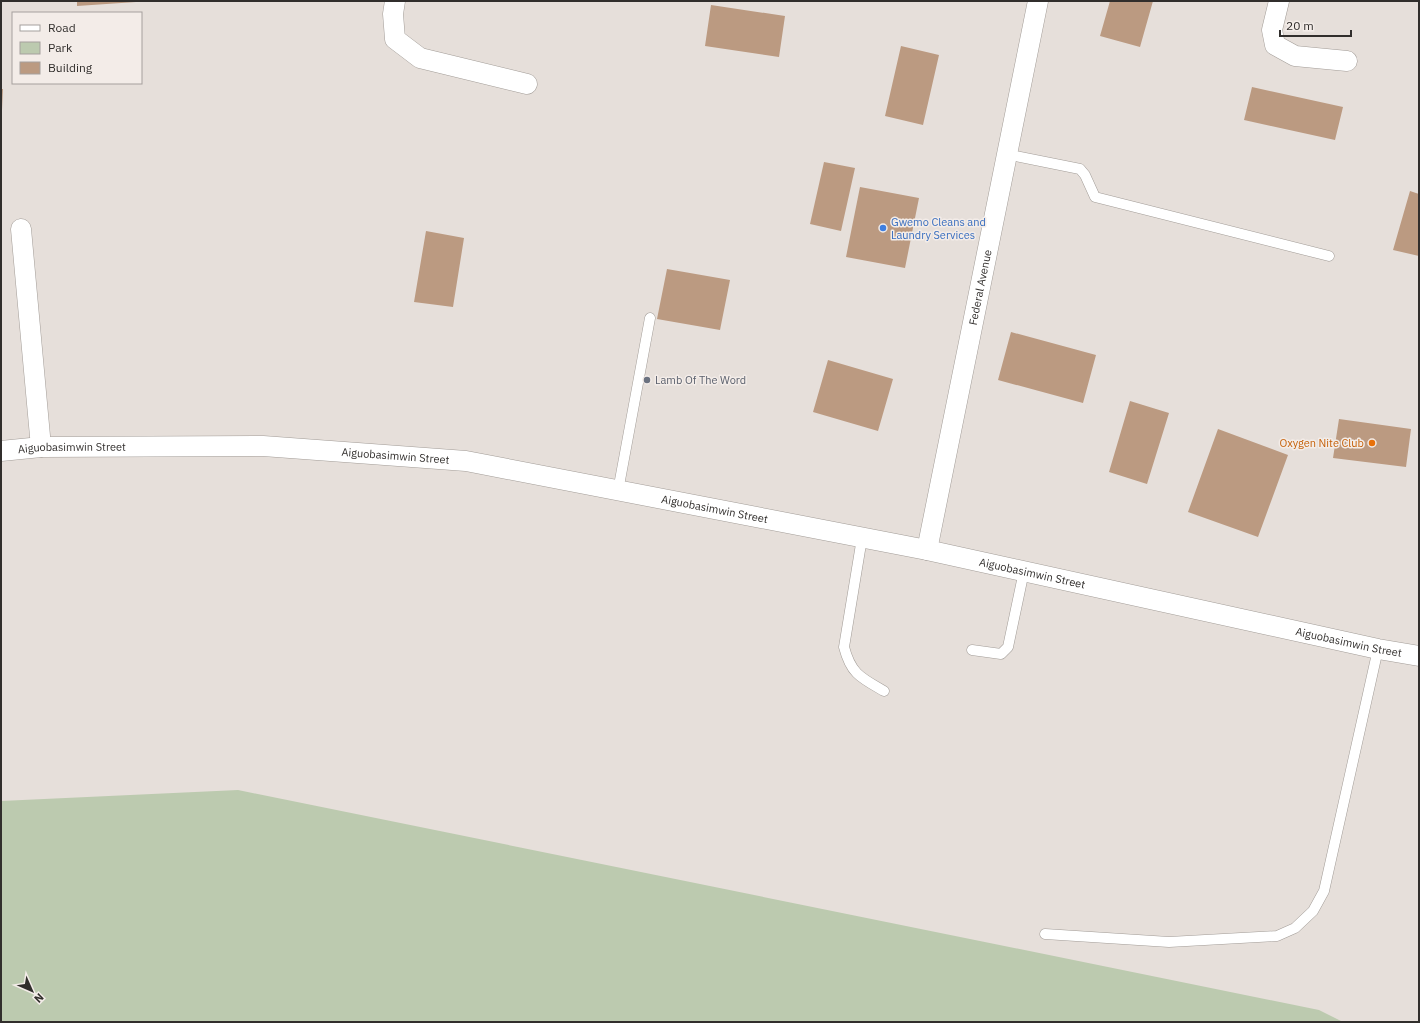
<svg xmlns="http://www.w3.org/2000/svg" width="1420" height="1023" viewBox="0 0 1420 1023" font-family="'IBM Plex Sans',sans-serif">
<style>
.green{fill:#bccaaf}
.building{fill:#bb9a81}
.lines{fill:none;stroke-linecap:round;stroke-linejoin:round}
.lane-casing{stroke:#a29c97;stroke-width:11}
.street-casing{stroke:#a29c97;stroke-width:21}
.lane{stroke:#fff;stroke-width:10}
.street{stroke:#fff;stroke-width:20}
.shop-dot{fill:#3f7fe0;stroke:#f3ece8;stroke-width:1.5}
.worship-dot{fill:#6b7280;stroke:#f3ece8;stroke-width:1.5}
.food-dot{fill:#e8710a;stroke:#f3ece8;stroke-width:1.5}
.labels{text-anchor:middle;dominant-baseline:central;stroke-width:3;stroke-linejoin:round;paint-order:stroke}
.shop-label{font-size:11px;fill:#366cbe;stroke:#f3ece8;text-anchor:start}
.street-label{font-size:11px;fill:#312e2c;stroke:#f3ece8}
.worship-label{font-size:11px;fill:#5b616d;stroke:#f3ece8;text-anchor:start}
.food-label{font-size:11px;fill:#c56008;stroke:#f3ece8;text-anchor:end}
</style>
<rect width="100%" height="100%" fill="#e6dfda"/>
<!-- green -->
<path class="green" d="M238,790L1319,1010L1343,1022H1V801Z"/>
<!-- building -->
<path class="building" d="M77,1H136V2L77,6Z
M1110,1H1153L1140,47L1100,36Z
M711,5L785,16L779,57L705,46Z
M901,46L939,55L923,125L885,116Z
M1252,87L1343,107L1335,140L1244,120Z
M1,89H3L2,110H1Z
M824,162L855,168L841,231L810,224Z
M860,187L919,198L905,268L846,257Z
M1410,191L1419,194V256L1393,250Z
M426,231L464,238L453,307L414,302Z
M667,269L730,280L720,330L657,319Z
M1011,332L1096,355L1083,403L998,380Z
M828,360L893,379L878,431L813,412Z
M1130,401L1169,413L1147,484L1109,472Z
M1339,419L1411,429L1406,467L1333,458Z
M1218,429L1288,455L1258,537L1188,512Z"/>
<g class="lines">
<!-- lane casing -->
<g class="lane-casing">
<path id="lane" d="M1006,154L1080,169L1085,175L1095,197L1329,256
M618,491L650,318
M862,538L844,647C851,674 861,678 884,691
M972,650L1001,654L1008,647L1024,571
M1045,934L1169,942L1277,936L1295,928L1313,911L1324,891L1378,649"/>
</g>
<!-- street casing -->
<g class="street-casing">
<g id="street">
<path d="M395,1L393,14L395,39L420,58L527,84"/>
<path d="M1279,1L1272,30L1275,45L1295,56L1347,61"/>
<path d="M21,229L41,447"/>
<path id="s1" d="M1,451L41,447L263,446L466,461L927,550L1378,649L1419,656"/>
<path id="s2" d="M927,550L1038,1"/>
</g>
</g>
<!-- lane -->
<use href="#lane" class="lane"/>
<!-- street -->
<use href="#street" class="street"/>
</g>
<!-- markers -->
<circle class="shop-dot" cx="883" cy="228" r="4"/>
<circle class="worship-dot" cx="647" cy="380" r="4"/>
<circle class="food-dot" cx="1372" cy="443" r="4"/>
<g class="labels">
<!-- shop labels -->
<g class="shop-label">
<text x="891" y="222">Gwemo Cleans and<tspan x="891" dy="13">Laundry Services</tspan></text>
</g>
<!-- street labels -->
<g class="street-label">
<text stroke="none"><textPath href="#s2" startOffset="268">Federal Avenue</textPath></text>
<text stroke="none"><textPath href="#s1" startOffset="71">Aiguobasimwin Street</textPath></text>
<text stroke="none"><textPath href="#s1" startOffset="395">Aiguobasimwin Street</textPath></text>
<text stroke="none"><textPath href="#s1" startOffset="719">Aiguobasimwin Street</textPath></text>
<text stroke="none"><textPath href="#s1" startOffset="1043">Aiguobasimwin Street</textPath></text>
<text stroke="none"><textPath href="#s1" startOffset="1367">Aiguobasimwin Street</textPath></text>
</g>
<!-- worship labels -->
<g class="worship-label">
<text x="655" y="380">Lamb Of The Word</text>
</g>
<!-- food labels -->
<g class="food-label">
<text x="1364" y="443">Oxygen Nite Club</text>
</g>
</g>
<!-- border -->
<rect width="1420" height="1023" fill="none" stroke="#312e2c" stroke-width="4"/>
<!-- legend -->
<rect x="12" y="12" width="130" height="72" fill="#f3ece8" stroke="#a5a09d"/>
<rect x="20" y="25" width="20" height="6" fill="#ffffff" stroke="#a5a09d"/>
<text x="48" y="32" font-size="12" fill="#312e2c">Road</text>
<rect x="20" y="42" width="20" height="12" fill="#bccaaf" stroke="#a5a09d"/>
<text x="48" y="52" font-size="12" fill="#312e2c">Park</text>
<rect x="20" y="62" width="20" height="12" fill="#bb9a81" stroke="#a5a09d"/>
<text x="48" y="72" font-size="12" fill="#312e2c">Building</text>
<!-- north arrow -->
<g transform="translate(32 991) rotate(135)" stroke="#f3ece8" stroke-width="3" paint-order="stroke">
<path d="M0-3L7 15L0 10L-7 15Z" fill="#312e2c"/>
<text y="-6" font-size="11" font-weight="bold" text-anchor="middle" fill="#312e2c">N</text>
</g>
<!-- scale -->
<path d="M1280 30v6h71v-6" fill="none" stroke="#312e2c" stroke-width="2"/>
<text x="1286" y="30" font-size="12" fill="#312e2c" stroke="#f3ece8" stroke-width="3" paint-order="stroke">20 m</text>
</svg>
